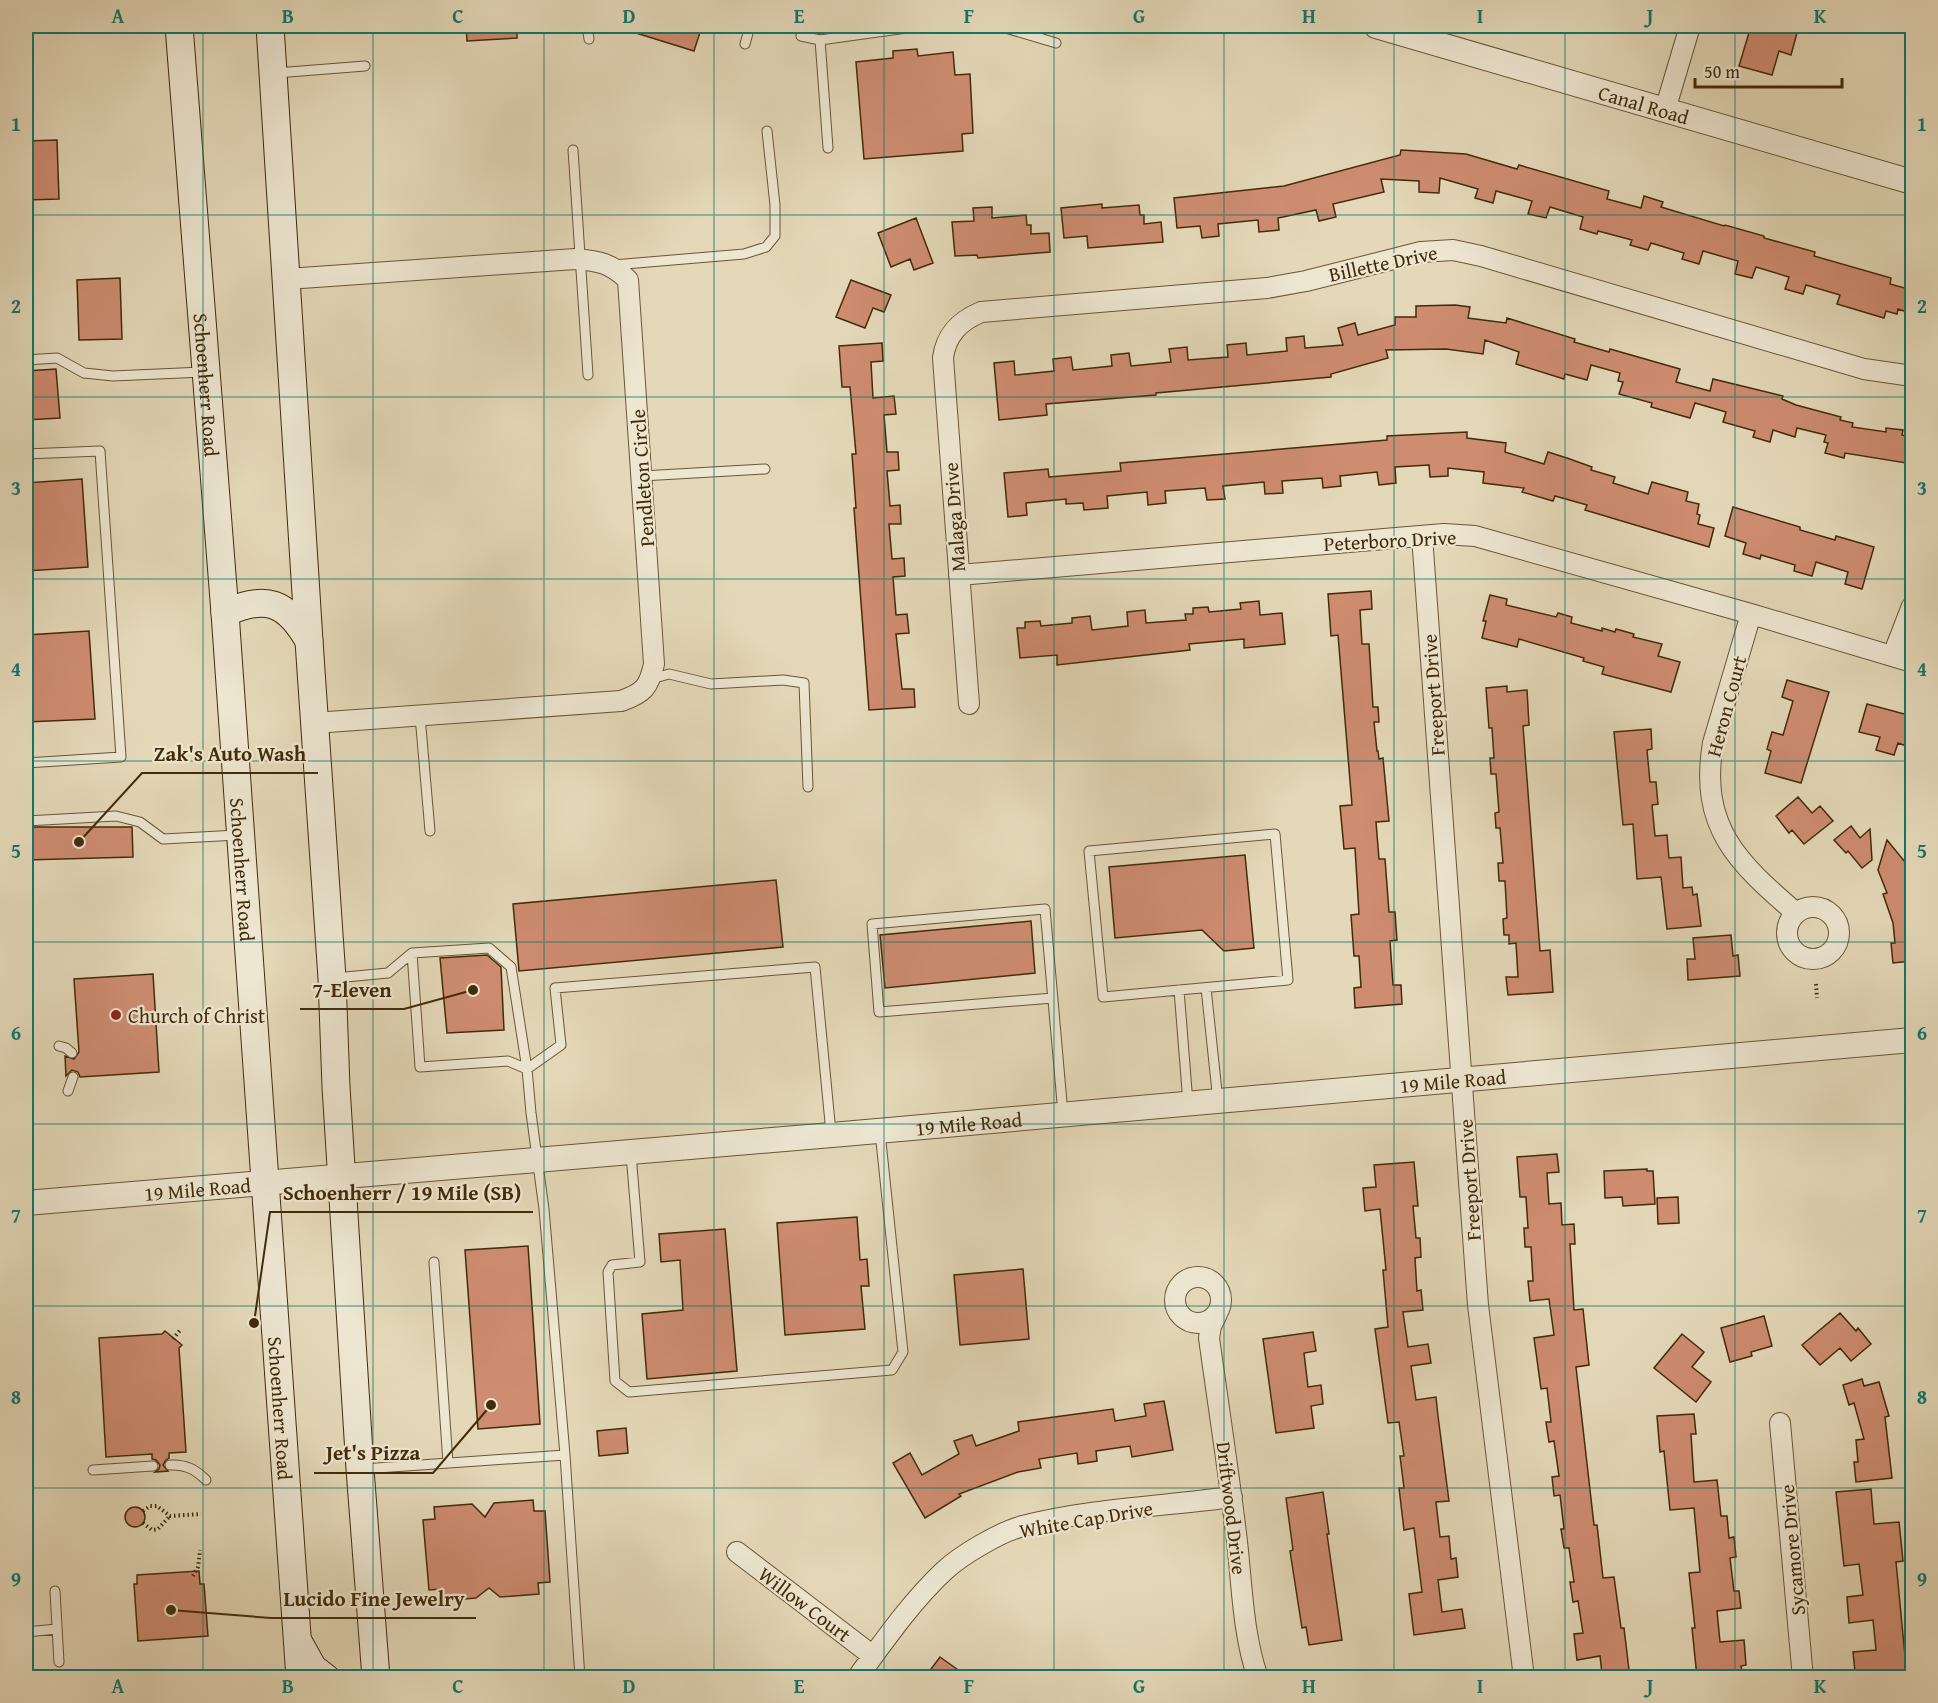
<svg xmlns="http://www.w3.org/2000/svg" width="1938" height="1703" viewBox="0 0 1938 1703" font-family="'Gentium Book Plus',serif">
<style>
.building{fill:#ce8c71;stroke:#422b08;stroke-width:1.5}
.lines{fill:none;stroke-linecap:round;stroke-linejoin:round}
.service-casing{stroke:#6a5634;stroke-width:11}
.minor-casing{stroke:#6a5634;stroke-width:22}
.tertiary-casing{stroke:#6a5634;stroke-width:26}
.secondary-casing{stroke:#422b08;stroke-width:29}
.path{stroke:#422b08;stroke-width:4;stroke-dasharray:1.5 3;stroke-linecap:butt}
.service{stroke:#ede6d1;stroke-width:9}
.minor{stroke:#ede6d1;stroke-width:20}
.tertiary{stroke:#ede6d1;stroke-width:24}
.secondary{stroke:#ede6d1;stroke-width:27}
.grid{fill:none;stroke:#0f766e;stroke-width:1.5;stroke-opacity:0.55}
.poi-dot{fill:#8f2418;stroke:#ede6d1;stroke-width:2}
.labels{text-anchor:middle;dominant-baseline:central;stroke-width:4.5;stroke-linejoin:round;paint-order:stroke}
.street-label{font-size:20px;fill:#422b08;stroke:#ede6d1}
.poi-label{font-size:20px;fill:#422b08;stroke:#ede6d1;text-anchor:start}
.leader{fill:none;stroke:#422b08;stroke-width:2}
.callout-dot{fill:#422b08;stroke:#ede6d1;stroke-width:2}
.callout-label{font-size:21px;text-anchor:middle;font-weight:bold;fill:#422b08;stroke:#ede6d1;stroke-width:4.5;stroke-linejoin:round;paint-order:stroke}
.neatline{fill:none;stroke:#0f766e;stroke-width:2}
.grid-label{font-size:20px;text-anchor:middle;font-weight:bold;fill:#0f766e}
</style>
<rect width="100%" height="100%" fill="#e4d8b8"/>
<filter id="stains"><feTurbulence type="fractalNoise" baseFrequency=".00333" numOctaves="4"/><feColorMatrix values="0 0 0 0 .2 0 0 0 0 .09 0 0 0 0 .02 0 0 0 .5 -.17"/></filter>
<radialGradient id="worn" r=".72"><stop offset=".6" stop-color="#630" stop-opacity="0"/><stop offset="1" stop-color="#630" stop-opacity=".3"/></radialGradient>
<!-- building -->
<path class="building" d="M466,26H517V38L467,41Z
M624,26H702L694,51L623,29Z
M1751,26H1771L1797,33L1791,55L1779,51L1772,75L1739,66Z
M917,49L918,56L953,52L955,75L970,74L973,133L962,134L963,151L864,159L856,62L893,58V51Z
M57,140L59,199L26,200V141Z
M1401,150L1466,154L1517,169L1519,165L1609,191L1607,199L1641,208L1644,196L1663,202L1661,207L1724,226L1725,225L1764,236V238L1815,252L1814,256L1891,278L1890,284L1912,290V295L1907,312L1898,309L1897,314L1886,311L1884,318L1837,304L1840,295L1806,285L1803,294L1785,289L1789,277L1756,267L1752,278L1735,274L1738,261L1703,251L1699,264L1682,259L1684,253L1651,243L1648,250L1630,245L1632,240L1598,231L1597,234L1580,229L1583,217L1550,207L1546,218L1528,214L1532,201L1496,191L1493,203L1475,198L1478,189L1440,178L1439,193L1419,192V181L1381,179L1384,192L1333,204L1336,217L1319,221L1316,210L1278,218L1279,230L1259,232L1258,220L1218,224L1219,236L1202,238L1200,226L1177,228L1174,198L1284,186L1400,155Z
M1102,204V208L1139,205L1140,215H1144V224L1161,222L1163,242L1088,248L1087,236L1064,238L1061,208Z
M992,207V218L1026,215L1027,225H1031V234L1049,233L1050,252L978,258L977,255L955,256L952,222L974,221L973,208Z
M916,218L933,263L914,270L910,259L891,267L878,233Z
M120,278L122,339L79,340L77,280Z
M851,280L891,295L884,312L873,308L865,328L836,317Z
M1455,305L1470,307L1468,318L1506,323L1507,318L1575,339L1574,342L1609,352L1610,349L1680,369L1676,382L1710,391L1713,379L1783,396L1782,399L1796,405L1841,417L1840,420L1853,423L1852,427L1886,432V428L1903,430L1902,435L1910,437L1906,463L1845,453L1844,458L1825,453L1828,443L1824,442L1826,435L1797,428L1795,437L1773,430L1770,442L1753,437L1755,431L1723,422L1726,412L1695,403L1690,418L1651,407L1652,403L1619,394L1623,382L1618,381L1620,373L1591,365L1587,380L1565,374L1564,379L1516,364L1519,352L1485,340L1483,354L1446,349L1386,350L1388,358L1331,374V377L1156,393V395L1046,404L1047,415L999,420L994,363L1014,361L1015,375L1054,371L1053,359L1071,357L1073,370L1112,366L1111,355L1129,353L1131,366L1171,362L1169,349L1187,347L1188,360L1228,357L1227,345L1246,343L1247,355L1287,351L1286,338L1304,336L1305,348L1343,345L1338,328L1355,323L1358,335L1395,325V317H1416V306Z
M882,343L883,361L871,362L873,398L894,396L896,414L884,415L887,452H898L899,470L887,471L890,506L900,505L901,524H889L892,559L904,558L905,576L893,577L896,615L907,614L909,633L896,634L902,689H914L915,707L869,710L854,508H856L852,454H856L850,387H842L839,346Z
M56,369L60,418L26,420V371Z
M1467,432V438L1506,443L1505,452L1544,464L1548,452L1567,458L1592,467L1591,470L1615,477L1613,483L1648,494L1652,482L1688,492L1686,501L1699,504L1697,514L1700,515L1698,524L1714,528L1709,547L1585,510L1587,505L1555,496L1553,501L1522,492L1524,488L1483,483L1484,472L1448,468V476L1430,477L1429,465L1395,467L1396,483L1379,485L1377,472L1340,476L1341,486L1323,488L1322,478L1282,481L1283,493L1265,494L1264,482L1223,486L1225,499L1207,500L1205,488L1165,491L1166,503L1148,505L1147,492L1107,496L1108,508L1084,510L1083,503L1066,504V499L1026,503L1027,515L1008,517L1004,473L1048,469L1049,477L1121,471L1120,463L1387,440V436Z
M82,479L88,567L26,571V483Z
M1733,507L1800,527V530L1835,540L1836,536L1874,547L1862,589L1845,584L1848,572L1816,562L1812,576L1794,571L1795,565L1761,555L1760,559L1743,554L1746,543L1725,536Z
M1371,591L1372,609L1360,610L1362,644H1369L1373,707H1378L1379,722H1374L1377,751H1378L1379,759L1383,758L1389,821L1376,822L1379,859H1385L1389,912H1395L1397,940L1390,941L1393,985H1401L1402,1004L1355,1008L1354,988L1361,987L1359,956H1354L1351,915L1359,914L1355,848L1344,849L1340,806L1352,805L1338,635L1331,636L1328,594Z
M1490,595L1507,599L1506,605L1556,617L1558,613L1572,617L1571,623L1602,631V628L1615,632L1616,629L1634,634L1633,637L1662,644L1658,656L1680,662L1671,692L1602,674L1604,667L1583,661L1584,658L1519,639L1517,647L1482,638L1486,621H1483Z
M1259,601L1260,615L1282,613L1285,644L1244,648V639L1189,644L1190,650L1057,665V655L1020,658L1017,628H1025V622L1040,621L1041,626L1072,623V618L1090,616L1092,630L1128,626L1127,612L1145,610L1146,623L1186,620L1185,614H1193V608L1208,607L1209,612L1241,609L1240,603Z
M89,631L95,719L26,722V635Z
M1787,680L1829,692L1801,783L1765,773L1771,751L1767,749L1772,732L1783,735L1793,701L1782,697Z
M1507,686V692L1527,690L1529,725L1523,726L1540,951L1550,950L1553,992L1508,995L1506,977H1518L1516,943L1509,944V935H1504L1503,919L1507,918L1505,881H1499L1498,863H1503L1500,828H1496L1495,813L1499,812L1496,774H1491L1490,758H1494L1492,728H1489L1486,688Z
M1867,704L1912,716V748L1898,743L1894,755L1876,750L1880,737L1859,732Z
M1651,729L1652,749L1647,750L1650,782H1656L1658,804L1652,805L1655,836L1667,835L1669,858L1681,857L1683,888L1692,887L1693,895L1697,894L1701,926L1667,929L1661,877L1637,879L1633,824L1623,825L1614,732Z
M1798,797L1812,813L1820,806L1833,821L1804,844L1792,830L1789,833L1776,816Z
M1851,826L1860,838L1870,829L1872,860L1862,868L1848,851L1846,853L1834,840Z
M35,827H132L133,857L26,860V828Z
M1887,840L1905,862L1912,860V961L1893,963L1891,943H1895L1893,923L1883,894L1887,893L1878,870Z
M1245,855L1254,948L1224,951L1202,930L1115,938L1109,867Z
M776,880L783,947L519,971L513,904Z
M1031,921L1035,973L885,988L880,935Z
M1731,935L1733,956L1738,955L1740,976L1688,980L1687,959H1695L1693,938Z
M487,955L501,967L504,1030L447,1033L440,958Z
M153,974L159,1072L80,1077L78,1072L72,1070L66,1076L65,1056L74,1059L79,1052L74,979Z
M1557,1154L1559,1172L1547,1173L1549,1204L1561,1203L1562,1225L1574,1224L1575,1244H1570L1574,1310L1583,1309L1589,1365L1576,1367L1594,1525H1597L1603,1578L1614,1577L1621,1628H1624L1629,1670L1602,1674L1600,1656L1577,1660L1574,1634L1583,1633L1578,1601L1573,1602L1570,1582H1574L1569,1548H1564L1561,1529H1564L1560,1495L1554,1496L1552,1477L1559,1476L1554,1441L1549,1442L1546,1422H1551L1547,1388L1541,1389L1534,1338L1554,1335L1549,1299L1530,1301L1528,1281H1533L1531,1247H1525L1524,1228H1528L1526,1197H1520L1517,1157Z
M1414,1162L1418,1206H1413L1416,1238H1420L1421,1257L1415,1258L1417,1291L1421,1290L1423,1310L1403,1312L1408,1347L1428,1344L1431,1363L1411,1366L1416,1400L1436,1397L1438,1416L1449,1501L1436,1502L1440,1537L1449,1536L1451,1559L1456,1558L1458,1577L1438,1580L1442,1612L1462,1609L1465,1628L1414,1635L1409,1594L1422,1592L1414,1528L1404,1530L1399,1488H1404L1400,1456H1404L1399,1422L1388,1423L1375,1329L1388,1327L1383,1270H1386L1380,1209L1365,1211L1363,1188L1376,1187L1374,1165Z
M1647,1169V1171H1653L1655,1204L1623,1206L1622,1197L1605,1198L1604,1171Z
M1678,1197L1679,1223L1658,1224L1657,1198Z
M857,1217L860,1260L867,1259L869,1286H861L865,1329L785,1335L777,1223Z
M725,1229L737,1371L647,1379L642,1314L683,1310L680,1260L661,1262L659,1234Z
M528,1246L540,1424L478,1429L465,1250Z
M1023,1269L1029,1339L960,1345L954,1275Z
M1840,1313L1856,1331L1858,1328L1871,1344L1851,1361L1840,1348L1820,1365L1802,1345Z
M1764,1316L1772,1346L1751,1352L1752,1356L1730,1362L1721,1328Z
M165,1331L182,1345L179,1348L186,1452L169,1453V1458L166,1460L163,1465L168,1471L155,1472L159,1469L160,1465L156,1460L152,1459V1454L106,1457L99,1338L162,1334Z
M1313,1332L1316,1351L1304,1353L1308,1387L1321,1385L1323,1404L1311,1406L1314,1428L1276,1433L1263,1339Z
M1682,1334L1704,1352L1692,1367L1711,1382L1696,1402L1654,1368Z
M1862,1379L1864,1386L1879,1382L1889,1416L1885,1417L1892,1478L1856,1482L1854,1462H1858L1856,1440L1864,1439L1854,1403L1849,1405L1843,1385Z
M1164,1401L1173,1450L1132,1457L1130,1446L1096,1451L1097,1461L1078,1464L1077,1453L1039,1459L1041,1468L1018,1472L959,1494L961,1496L925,1518L893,1463L910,1453L922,1475L959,1454L954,1441L972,1435L976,1446L1019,1431L1018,1422L1113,1409L1115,1421L1146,1416L1144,1404Z
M1694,1414L1696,1434H1691L1694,1482L1717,1480L1721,1516H1727L1729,1538L1734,1537L1736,1557L1730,1558L1734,1591H1739L1741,1608L1717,1611L1720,1642L1744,1640L1746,1665L1741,1666L1743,1677H1697L1692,1628H1695L1689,1573L1700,1572L1694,1508L1670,1510L1664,1451L1660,1452L1657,1416Z
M626,1428L628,1453L599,1456L597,1431Z
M1871,1489L1874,1524L1899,1522L1903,1561L1896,1562L1907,1677H1864L1863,1671L1855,1672L1853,1652L1876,1650L1873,1620L1849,1623L1847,1597L1863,1595L1859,1564L1844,1566L1836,1492Z
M1323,1492L1329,1534H1327L1342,1640L1309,1645L1306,1627L1302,1628L1290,1551L1293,1550L1286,1498Z
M533,1500L534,1511H545L550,1582L538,1583L539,1594L500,1597L489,1588L476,1598L442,1601L441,1589L429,1590L423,1520L435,1519L434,1507L472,1504L485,1517L494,1503Z
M125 1517a10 10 0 1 1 20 0a10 10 0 1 1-20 0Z
M199,1571L200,1584H204L208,1636L138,1641L134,1584H137V1575Z
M940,1657L968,1677H925Z"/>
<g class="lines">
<!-- service casing -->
<g class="service-casing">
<path id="service" d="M587,26L589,39
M804,26L801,36L820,40L828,148
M999,26L1056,43
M820,40L921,26
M745,44L750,26
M276,73L365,66
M573,150L588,375
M613,265L744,254L766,247L775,236V205L767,131
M26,360L57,358L84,373L113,376L203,372
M26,454L100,451L121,757L26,763
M642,476L765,469
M651,679L669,674L711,684L783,680L804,683L808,787
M420,716L430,831
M26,821L116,816L140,822L163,839L238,835
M1275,834L1288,980L1103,997L1089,851Z
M412,953L420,1067L508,1061L527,1069L561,1045L555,988L815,967L831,1133
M335,978L388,973L412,953L489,948L511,967L527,1069L531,1113L544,1209L565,1455
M1206,988L1218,1101
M1179,990L1188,1103
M1053,998L879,1012L872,924L1045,909L1063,1114
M59,1046L66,1048L72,1053
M68,1091L73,1077
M631,1154L640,1262L612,1265L608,1272L615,1381L629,1392L892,1370L903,1352L880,1132
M434,1262L448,1463
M170,1465C185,1464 195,1469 206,1480
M363,1469L565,1455L580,1678
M93,1470L153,1466
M55,1591L59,1662
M26,1632L57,1629"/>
</g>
<!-- minor casing -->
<g class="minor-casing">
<path id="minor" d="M1665,110L1690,26
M287,279L575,259C599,261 611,263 628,280L654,664C649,687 644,693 621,701L314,723
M1422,536L1478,1305L1524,1678
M959,575L1396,538L1444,534L1475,536L1751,614L1912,662
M1751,614L1713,743C1699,827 1737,862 1796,913
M1893,655L1912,606
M969,704L943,358C946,334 960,321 981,312L1267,288L1306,281L1421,252L1453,250L1481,256L1864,369L1912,376
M1787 933a26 26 0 1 1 52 0a26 26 0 1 1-52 0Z
M1175 1300a23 23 0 1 1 46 0a23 23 0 1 1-46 0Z
M1217,1314L1211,1326L1209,1338C1218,1403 1228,1468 1236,1533C1242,1580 1242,1632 1258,1678
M1780,1423L1803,1678
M737,1552L873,1656
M857,1678C884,1641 911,1602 944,1571C961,1555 1000,1532 1023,1526C1088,1509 1165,1506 1232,1497"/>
</g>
<!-- tertiary casing -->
<g class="tertiary-casing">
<g id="tertiary">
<path id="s1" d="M1376,26L1912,182"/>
<path id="s2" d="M26,1203L832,1135L1912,1040"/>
</g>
</g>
<!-- secondary casing -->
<g class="secondary-casing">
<g id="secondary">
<path id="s3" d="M179,26L225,613L300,1678"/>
<path d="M270,26L309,641L332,978L336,1087L360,1469L376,1678"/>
<path d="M225,613C266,594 287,602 309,641"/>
<path d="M298,1641L313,1668L326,1678"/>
</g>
</g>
<!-- path -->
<path class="path" d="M1816,984L1817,998
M173,1339L181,1329
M143,1511L150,1506H157L170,1516L201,1514
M143,1523L152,1530L158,1529L170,1516
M193,1576L198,1567L200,1550"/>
<!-- service -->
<use href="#service" class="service"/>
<!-- minor -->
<use href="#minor" class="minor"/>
<!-- tertiary -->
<use href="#tertiary" class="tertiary"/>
<!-- secondary -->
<use href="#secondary" class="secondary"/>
</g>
<!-- grid -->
<path class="grid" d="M203,26V1678M373,26V1678M544,26V1678M714,26V1678M884,26V1678M1054,26V1678M1224,26V1678M1394,26V1678M1565,26V1678M1735,26V1678M26,215H1912M26,397H1912M26,579H1912M26,761H1912M26,942H1912M26,1124H1912M26,1306H1912M26,1488H1912"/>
<!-- markers -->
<circle class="poi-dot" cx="116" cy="1015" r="6"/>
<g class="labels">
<!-- street labels -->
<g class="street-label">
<text stroke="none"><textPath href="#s1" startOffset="279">Canal Road</textPath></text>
<text transform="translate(1383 263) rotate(-12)">Billette Drive</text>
<text stroke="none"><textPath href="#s3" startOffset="360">Schoenherr Road</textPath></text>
<text transform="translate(642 478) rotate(-94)">Pendleton Circle</text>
<text transform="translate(954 517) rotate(-94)">Malaga Drive</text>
<text transform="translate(1390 540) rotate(-3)">Peterboro Drive</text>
<text transform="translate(1433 695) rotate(-94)">Freeport Drive</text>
<text transform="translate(1726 706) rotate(-75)">Heron Court</text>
<text stroke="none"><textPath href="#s3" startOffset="846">Schoenherr Road</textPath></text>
<text stroke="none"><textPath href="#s2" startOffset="1432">19 Mile Road</textPath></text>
<text stroke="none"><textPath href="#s2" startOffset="946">19 Mile Road</textPath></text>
<text transform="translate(1469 1180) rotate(-94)">Freeport Drive</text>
<text stroke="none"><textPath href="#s2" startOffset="172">19 Mile Road</textPath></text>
<text stroke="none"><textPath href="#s3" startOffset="1386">Schoenherr Road</textPath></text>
<text transform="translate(1232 1508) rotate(83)">Driftwood Drive</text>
<text transform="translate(1086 1519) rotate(-10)">White Cap Drive</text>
<text transform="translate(1792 1550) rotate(-95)">Sycamore Drive</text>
<text transform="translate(805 1604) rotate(37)">Willow Court</text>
</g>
<!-- poi labels -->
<g class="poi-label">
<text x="128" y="1015">Church of Christ</text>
</g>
</g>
<!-- callouts -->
<path class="leader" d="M79 842L142 773H318M473 990L404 1009H300M254 1323L270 1212H533M491 1405L433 1473H314M171 1610L271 1618H476"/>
<g class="callout-dot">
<circle cx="79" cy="842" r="6"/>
<circle cx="473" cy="990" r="6"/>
<circle cx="254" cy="1323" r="6"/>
<circle cx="491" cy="1405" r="6"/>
<circle cx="171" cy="1610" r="6"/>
</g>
<g class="callout-label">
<text x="230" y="761">Zak's Auto Wash</text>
<text x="352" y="997">7-Eleven</text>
<text x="402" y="1200">Schoenherr / 19 Mile (SB)</text>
<text x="373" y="1460">Jet's Pizza</text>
<text x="374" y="1606">Lucido Fine Jewelry</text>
</g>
<!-- margin -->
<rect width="1938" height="1703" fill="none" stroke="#e4d8b8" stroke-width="66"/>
<!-- scale -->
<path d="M1695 78v9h147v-9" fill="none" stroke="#422b08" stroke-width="3"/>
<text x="1704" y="78" font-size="18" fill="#422b08" stroke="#ede6d1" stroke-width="4.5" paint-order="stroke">50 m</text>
<rect x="33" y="33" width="1872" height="1637" class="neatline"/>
<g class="grid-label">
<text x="118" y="23">A</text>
<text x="288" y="23">B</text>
<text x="458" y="23">C</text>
<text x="629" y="23">D</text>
<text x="799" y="23">E</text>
<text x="969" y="23">F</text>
<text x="1139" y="23">G</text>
<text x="1309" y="23">H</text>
<text x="1480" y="23">I</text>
<text x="1650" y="23">J</text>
<text x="1820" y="23">K</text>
<text x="16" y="131">1</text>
<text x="1922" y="131">1</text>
<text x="16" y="313">2</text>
<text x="1922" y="313">2</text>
<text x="16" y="495">3</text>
<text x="1922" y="495">3</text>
<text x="16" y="676">4</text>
<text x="1922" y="676">4</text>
<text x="16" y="858">5</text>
<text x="1922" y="858">5</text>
<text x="16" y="1040">6</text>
<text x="1922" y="1040">6</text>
<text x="16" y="1222">7</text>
<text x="1922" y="1222">7</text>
<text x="16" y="1404">8</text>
<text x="1922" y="1404">8</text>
<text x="16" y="1586">9</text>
<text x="1922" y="1586">9</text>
<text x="118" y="1693">A</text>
<text x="288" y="1693">B</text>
<text x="458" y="1693">C</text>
<text x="629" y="1693">D</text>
<text x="799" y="1693">E</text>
<text x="969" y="1693">F</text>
<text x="1139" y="1693">G</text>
<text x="1309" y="1693">H</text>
<text x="1480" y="1693">I</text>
<text x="1650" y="1693">J</text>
<text x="1820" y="1693">K</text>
</g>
<rect width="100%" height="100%" filter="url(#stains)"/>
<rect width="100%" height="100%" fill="url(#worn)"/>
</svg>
